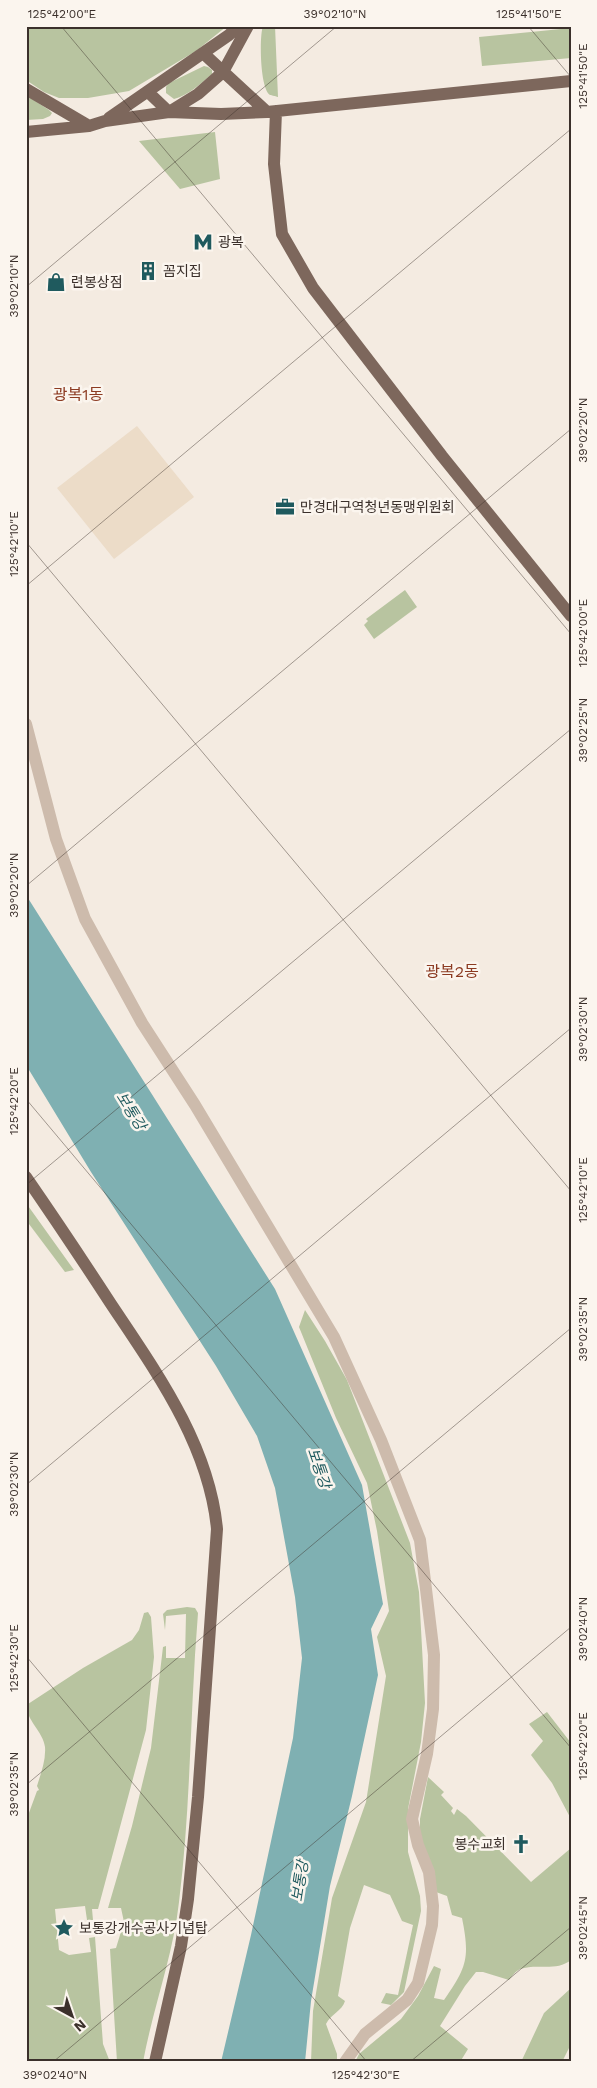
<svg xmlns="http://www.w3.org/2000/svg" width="597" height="2088" viewBox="0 0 597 2088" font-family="'Work Sans','Noto Sans KR',sans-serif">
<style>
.green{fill:#b8c4a0}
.plaza{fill:#ecdcc8}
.water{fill:#7fb0b2}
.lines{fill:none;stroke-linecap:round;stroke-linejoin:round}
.minor{stroke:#cdbbac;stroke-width:12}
.major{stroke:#7d675c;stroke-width:12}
.ticks{fill:none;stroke:#3b302b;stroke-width:1;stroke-opacity:0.45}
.labels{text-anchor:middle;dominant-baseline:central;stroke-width:5;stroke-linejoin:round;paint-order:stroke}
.poi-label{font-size:14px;fill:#3b302b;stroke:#fbf5ee;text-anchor:start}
.water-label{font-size:15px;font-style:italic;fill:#1f5a5e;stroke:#fbf5ee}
.quarter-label{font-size:16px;fill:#8c3b22;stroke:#fbf5ee}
.neatline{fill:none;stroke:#3b302b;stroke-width:2}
.ticks-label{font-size:12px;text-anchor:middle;fill:#3b302b}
</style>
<rect width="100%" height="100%" fill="#f4ebe1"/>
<!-- green -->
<path class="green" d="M26,26H227L196,51L129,91L88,98H59L44,92L26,80Z
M263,26H275L278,97C278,97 271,95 270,95C260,89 259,37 263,26Z
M571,28V58L482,66L479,37Z
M204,66L208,67L212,70V74C200,84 189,95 174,99L166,93V87L169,83Z
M26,95L49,110L52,113L50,116L43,119L26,120Z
M215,132L220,179L180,189L139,141Z
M405,590L417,607L374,639L364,625L368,621L366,619Z
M26,1203L74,1270L65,1272L26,1220Z
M305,1310L325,1341L347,1380L410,1543L419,1592L425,1703L421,1742L408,1809V1852L420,1896L421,1911L404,1992L391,2005L381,2003L386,1993L398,1995L413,1925L402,1921L390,1895L364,1885L350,1928L338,1996L345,2001C342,2011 331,2014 326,2024L337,2054V2062H311L313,2011L332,1898L366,1802L386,1676L377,1637L389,1611L377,1531L367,1483L336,1418L299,1327Z
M187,1607L195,1608L198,1613C190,1709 191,1806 179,1902C173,1956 153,2008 143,2062H117L110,1949L116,1948L124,1922L121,1908H108L132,1826L151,1748L163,1647L166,1646V1658H185L186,1614L166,1616L165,1630L163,1614L167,1610Z
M148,1612L151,1617L154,1657L146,1730L98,1909H92L93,1920H87L85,1906L55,1909L59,1950L69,1955L91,1952L89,1938L95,1937L103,2044L110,2062H26V1821L37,1791L39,1790L37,1786C41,1773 46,1760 45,1747C43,1731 26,1721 26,1703L28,1704L83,1668L132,1640L139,1630L144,1613Z
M547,1712L571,1743V1819L552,1783L531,1755L543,1741L529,1724Z
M428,1777L444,1792L441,1795L453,1808L451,1811L454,1815L457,1809L466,1816L531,1882L571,1848V1960C556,1972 537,1963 520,1969C516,1971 512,1976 509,1980L483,1972H476L465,1986L440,2026L468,2049L460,2062H355L359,2054L401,2019L418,1996L434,1966L441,1969L434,1998L444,2000C467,1967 470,1958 462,1918L452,1915L447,1896L436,1892L420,1838V1819Z
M571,1988V2044L562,2062H521L544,2013Z"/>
<!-- plaza -->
<path class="plaza" d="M137,426L194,497L114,559L57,488Z"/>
<!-- water -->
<path class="water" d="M26,895L275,1289L362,1485L383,1604L371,1629L378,1675L352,1796L330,1886L311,2001L305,2062H221L251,1935L293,1738L302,1658L295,1597L275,1488L257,1436L216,1366L91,1172L26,1065Z"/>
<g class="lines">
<!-- minor -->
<path class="minor" d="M26,724L56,839L85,919L142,1023L195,1105L334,1337L381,1440L420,1540L434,1655L433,1709L427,1754L412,1819L418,1845L429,1872L433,1906L432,1925L418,1983L407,2000L365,2034L345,2062"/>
<!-- major -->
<path class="major" d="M203,53L267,112
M26,89L89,126
M148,92L169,112
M276,111L274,164L282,234L313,288L442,456L571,616
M169,112L198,94L223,72L248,26
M109,118L229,35L238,26
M26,132L89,126L105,121L169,112L221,114L267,112L571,81
M26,1177C55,1219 83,1261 111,1304C157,1373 209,1445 217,1529L198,1797L188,1899L181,1946L155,2062"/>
</g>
<!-- ticks -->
<path class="ticks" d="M61,26L571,634M528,26L571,77M26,287L337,26M26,542L571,1191M26,586L571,129M26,886L571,429M26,1099L571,1748M26,1185L571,729M26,1485L571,1028M26,1656L367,2062M26,1785L571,1328M53,2062L571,1627M410,2062L571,1927"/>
<!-- icons -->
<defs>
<g id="metro-bare" transform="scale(1.5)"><path d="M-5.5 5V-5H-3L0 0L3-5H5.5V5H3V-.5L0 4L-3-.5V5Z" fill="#1f5a5e" stroke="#fbf5ee" stroke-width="2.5" paint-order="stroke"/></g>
<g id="building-bare" transform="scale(1.5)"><path d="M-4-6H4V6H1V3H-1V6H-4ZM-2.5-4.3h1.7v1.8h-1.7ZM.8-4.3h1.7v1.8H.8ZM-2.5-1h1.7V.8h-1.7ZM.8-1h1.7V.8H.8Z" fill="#1f5a5e" stroke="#fbf5ee" stroke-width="2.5" paint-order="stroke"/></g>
<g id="shop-bare" transform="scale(1.5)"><path d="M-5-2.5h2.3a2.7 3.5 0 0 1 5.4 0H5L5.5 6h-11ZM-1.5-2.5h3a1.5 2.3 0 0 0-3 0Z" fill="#1f5a5e" stroke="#fbf5ee" stroke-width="2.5" paint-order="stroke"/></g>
<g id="office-bare" transform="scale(1.5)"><path d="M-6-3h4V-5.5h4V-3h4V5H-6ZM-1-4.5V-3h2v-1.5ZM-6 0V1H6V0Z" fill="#1f5a5e" stroke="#fbf5ee" stroke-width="2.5" paint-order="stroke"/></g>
<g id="church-bare" transform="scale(1.5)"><path d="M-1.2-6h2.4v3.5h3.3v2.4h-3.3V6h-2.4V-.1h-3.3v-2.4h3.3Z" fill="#1f5a5e" stroke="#fbf5ee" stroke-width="2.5" paint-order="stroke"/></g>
<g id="sight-bare" transform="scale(1.5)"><path d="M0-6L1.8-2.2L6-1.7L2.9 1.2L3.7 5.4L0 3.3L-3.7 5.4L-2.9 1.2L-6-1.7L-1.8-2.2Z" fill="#1f5a5e" stroke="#fbf5ee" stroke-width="2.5" paint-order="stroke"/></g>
</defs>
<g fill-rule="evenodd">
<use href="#metro-bare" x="203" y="242"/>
<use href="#building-bare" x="148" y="271"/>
<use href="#shop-bare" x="56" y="282"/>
<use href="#office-bare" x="285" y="507"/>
<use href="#church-bare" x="521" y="1844"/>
<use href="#sight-bare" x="64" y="1928"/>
</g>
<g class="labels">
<!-- poi labels -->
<g class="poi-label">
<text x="218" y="242">광복</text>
<text x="163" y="271">꼼지집</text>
<text x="71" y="282">련봉상점</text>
<text x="300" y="507">만경대구역청년동맹위원회</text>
<text x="506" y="1844" text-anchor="end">봉수교회</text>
<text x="79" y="1928">보통강개수공사기념탑</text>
</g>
<!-- water labels -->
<g class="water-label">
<text transform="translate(131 1111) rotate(58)">보통강</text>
<text transform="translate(319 1468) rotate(71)">보통강</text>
<text transform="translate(300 1881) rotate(-81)">보통강</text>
</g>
<!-- quarter labels -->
<g class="quarter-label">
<text x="78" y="394">광복1동</text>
<text x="452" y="971">광복2동</text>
</g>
</g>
<!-- border -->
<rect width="597" height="2088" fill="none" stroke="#fbf5ee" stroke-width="55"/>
<!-- north arrow -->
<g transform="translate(72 2016) rotate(140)" stroke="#fbf5ee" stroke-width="4" paint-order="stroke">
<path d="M0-4L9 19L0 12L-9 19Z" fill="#3b302b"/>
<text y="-8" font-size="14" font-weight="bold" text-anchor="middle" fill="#3b302b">N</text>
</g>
<rect x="28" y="28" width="542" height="2032" class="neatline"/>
<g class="ticks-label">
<text x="62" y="18">125°42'00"E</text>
<text x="335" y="18">39°02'10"N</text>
<text x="529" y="18">125°41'50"E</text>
<text transform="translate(583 76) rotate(-90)" y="4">125°41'50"E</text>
<text transform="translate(14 286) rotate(-90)" y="4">39°02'10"N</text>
<text transform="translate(583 430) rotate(-90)" y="4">39°02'20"N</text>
<text transform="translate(14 544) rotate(-90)" y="4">125°42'10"E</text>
<text transform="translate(583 633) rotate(-90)" y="4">125°42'00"E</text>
<text transform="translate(583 730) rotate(-90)" y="4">39°02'25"N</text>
<text transform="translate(14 885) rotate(-90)" y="4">39°02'20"N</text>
<text transform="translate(583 1029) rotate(-90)" y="4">39°02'30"N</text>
<text transform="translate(14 1101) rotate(-90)" y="4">125°42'20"E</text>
<text transform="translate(583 1190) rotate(-90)" y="4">125°42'10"E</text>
<text transform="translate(583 1329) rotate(-90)" y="4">39°02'35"N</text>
<text transform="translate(14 1484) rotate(-90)" y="4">39°02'30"N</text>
<text transform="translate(583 1629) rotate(-90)" y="4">39°02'40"N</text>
<text transform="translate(14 1658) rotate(-90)" y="4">125°42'30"E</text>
<text transform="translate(583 1746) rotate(-90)" y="4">125°42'20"E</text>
<text transform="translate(14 1784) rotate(-90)" y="4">39°02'35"N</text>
<text transform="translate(583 1928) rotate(-90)" y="4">39°02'45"N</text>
<text x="55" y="2079">39°02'40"N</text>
<text x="366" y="2079">125°42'30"E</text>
</g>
</svg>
